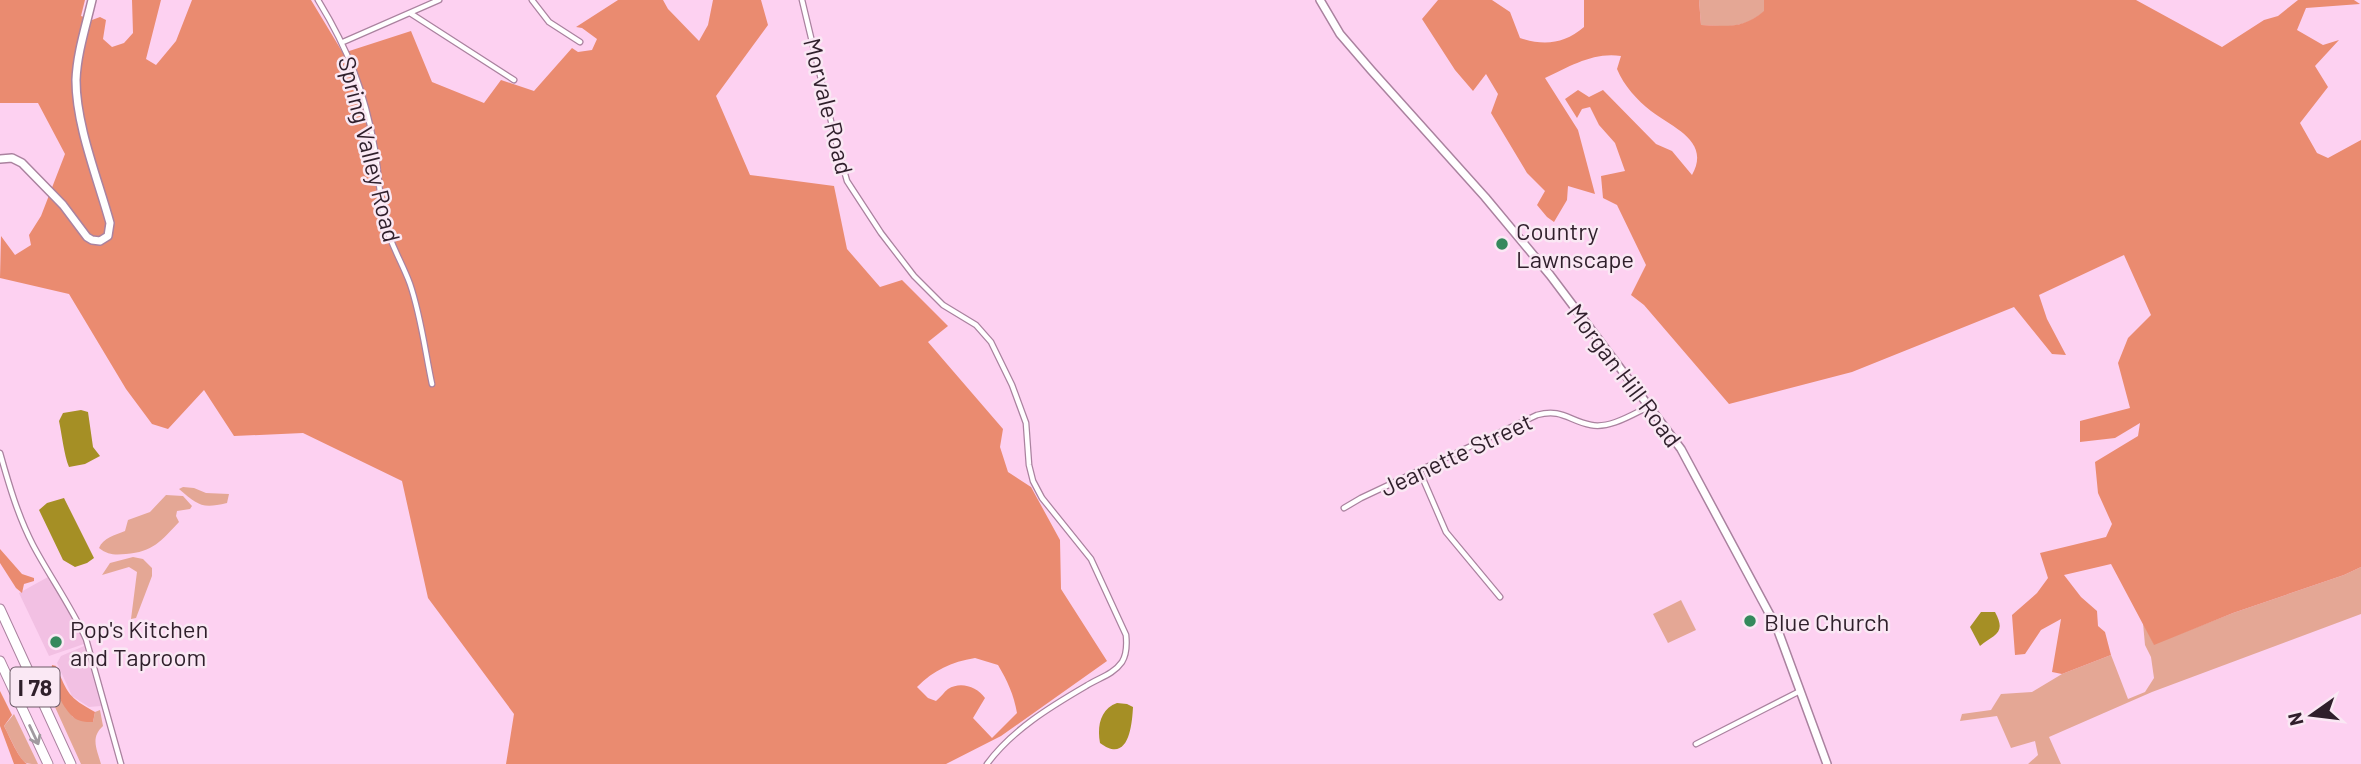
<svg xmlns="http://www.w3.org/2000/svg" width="2361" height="764" viewBox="0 0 2361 764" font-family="Barlow,sans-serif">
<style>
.built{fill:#f2c0e3}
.green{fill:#e4a795}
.forest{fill:#ea8b70;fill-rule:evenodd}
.water{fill:#a58f25}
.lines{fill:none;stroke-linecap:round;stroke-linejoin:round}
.street-casing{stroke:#aa829f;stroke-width:7}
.secondary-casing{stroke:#aa829f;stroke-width:10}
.highway-casing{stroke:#aa829f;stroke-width:11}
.street{stroke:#fff;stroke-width:4.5}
.secondary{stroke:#fff;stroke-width:7}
.highway{stroke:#fff;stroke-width:9}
.oneway{stroke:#a19aa0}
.poi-dot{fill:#35895c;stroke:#fae8f4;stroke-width:2.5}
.labels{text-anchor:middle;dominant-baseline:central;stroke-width:5;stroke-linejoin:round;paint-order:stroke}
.shield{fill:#fae8f4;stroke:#6c5b67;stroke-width:2}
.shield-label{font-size:23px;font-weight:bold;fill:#2f1f2b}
.street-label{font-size:24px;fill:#2f1f2b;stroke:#fae8f4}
.poi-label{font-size:24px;fill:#2f1f2b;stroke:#fae8f4;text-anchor:start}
</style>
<rect width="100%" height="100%" fill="#fdd1f1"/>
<!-- built -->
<path class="built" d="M48,577L77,626L84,644L49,656L19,593Z
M84,646L101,706L89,707L72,696L57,663L61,656Z"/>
<!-- green -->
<path class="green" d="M1699,0H1764L1765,11C1742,30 1728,26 1701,25Z
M183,487L194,488L206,493L229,494L227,503C201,509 198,505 179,489Z
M166,495L183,496L192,506L190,509L177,511L176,516L179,522C161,541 153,552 126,554C115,555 108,555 99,548C103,538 115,535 125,531L128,520L150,512Z
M133,557L143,559L152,568V576L136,618L131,619L137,572L129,567L102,575L110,563Z
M2361,567V614L2152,692L2049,737L2061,764H2028L2038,755L2035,741L2011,748L1997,716L1960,721L1962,714L1991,710L2001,694L2032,692L2062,674L2111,655L2128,699L2145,692L2154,678L2151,657L2145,645L2143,623L2154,644L2233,613L2344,575Z
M1681,600L1696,630L1668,643L1653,614Z
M60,699L73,717L93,722L95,712L100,710L103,726C90,738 97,749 101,764H81L55,707Z
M14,714L38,764C36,764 28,764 26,763C20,761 8,733 4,726Z"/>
<!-- forest -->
<path class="forest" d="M0,0H85L81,16L92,20L100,17L106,20L103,39L112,47L124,43L133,33L132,0H161L146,59L156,65L176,41L192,0H311L343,53L411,31L432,82L484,103L501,80L534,91L572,48L578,52L592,50L597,39L582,28L576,27L618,0H663L668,9L699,41L708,25L713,0H761L768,25L716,96L750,175L834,186L847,249L880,287L902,280L948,326L928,342L1003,429L1000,447L1008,472L1031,487L1060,540L1061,589L1107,661L1001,736L946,764H506L514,714L428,598L402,481L303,433L234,436L204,390L168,429L152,424L126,389L69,294L0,278L1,236L15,255L31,245L29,235L41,216L65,154L38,103H0ZM975,658L998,665C1007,680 1014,695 1017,713L992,738L973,718L985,698C977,687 961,681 948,689C944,692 941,697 936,701L928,698L917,687C934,670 951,662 975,658Z
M1438,0H1492L1510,12L1520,38C1544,46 1564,44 1584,27V0H1699L1701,25C1728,26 1743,29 1764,11V0H2136L2222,47L2264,20L2278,16L2298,0H2354L2360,4L2306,8L2297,30L2323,45L2339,40L2315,66L2328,87L2300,123L2317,153L2328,158L2361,140V567L2344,575L2233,613L2154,645L2111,564L2064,575L2081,597L2097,611L2098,626L2105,632L2111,655L2062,674L2052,672L2061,619L2041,630L2025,654L2015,655L2012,615L2037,593L2048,578L2040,553L2106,537L2112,524L2098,493L2095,462L2138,436L2140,423L2115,438L2080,442V421L2130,408L2118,363L2128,338L2151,315L2124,255L2039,295L2047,319L2066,355L2052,354L2014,307L1852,372L1729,404L1644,305L1631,295L1646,265L1617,205L1603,198L1601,176L1625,171L1615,143L1599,125L1590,107L1582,109L1577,118L1565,99L1578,90L1589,97L1603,90L1656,144L1672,151L1692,175C1711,141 1673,128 1651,111C1637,100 1624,86 1617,69L1621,56C1593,52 1571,66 1545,78L1578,130L1595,194L1568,186L1567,200L1554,222L1547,217L1537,205L1545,191L1527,173L1491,113L1498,94L1486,74L1473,91L1455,70L1422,19Z
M0,549L22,574L34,578V581L24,584L22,593L16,588L0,563Z
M52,665L56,666C68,694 68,697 95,712L93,722C86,722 78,722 72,716C61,705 49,680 52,665Z
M0,691L12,715L4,726C10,737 18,758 27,764H14L0,726Z"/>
<!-- water -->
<path class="water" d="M81,410L88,412L93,447L100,456L85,464L69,467C64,455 62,435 59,421L63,413Z
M64,498L94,558L87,563L75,567L63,560L39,510L47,503Z
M1981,612H1995C2007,634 1994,634 1980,646L1970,627Z
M1117,703L1127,704L1133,707C1132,727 1128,764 1100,743C1097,727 1100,709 1117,703Z"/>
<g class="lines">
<!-- street casing -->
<g class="street-casing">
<path id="street" d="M318,0C348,49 365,92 375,150C379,173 379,196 384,219C389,242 402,262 410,284C421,316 425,351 432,384
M532,0L549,22L580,42
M802,0L836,142L847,181L881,233L914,276L943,305L976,325L991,342L1012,385L1026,423L1029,465L1033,481L1042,498L1091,559L1126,635C1127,645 1127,654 1122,662C1113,675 1098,678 1086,686C1050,707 1012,730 987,764
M410,13L514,80
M343,42L439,0
M0,453C9,485 18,516 33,545C50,577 71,606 86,639L121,764
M1420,472L1446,532L1500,597
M1344,508L1361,498L1537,415C1562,408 1569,421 1591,425C1610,429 1633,414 1650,406
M1696,744L1800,691"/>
</g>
<!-- secondary casing -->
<g class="secondary-casing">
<path id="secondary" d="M1320,0L1340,34L1371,70L1485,197L1550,275L1681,449L1777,628L1827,764
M0,159L12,158L22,163L63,205L87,237L92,240L100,241L108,236L110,223C98,179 76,126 76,80C77,53 86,26 92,0"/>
</g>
<!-- highway casing -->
<g class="highway-casing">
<path id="highway" d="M0,609L71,764
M0,661L48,764"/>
</g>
<!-- street -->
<use href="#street" class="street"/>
<!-- secondary -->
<use href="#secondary" class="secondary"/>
<!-- highway -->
<use href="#highway" class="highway"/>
</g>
<!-- one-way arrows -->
<defs><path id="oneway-shaft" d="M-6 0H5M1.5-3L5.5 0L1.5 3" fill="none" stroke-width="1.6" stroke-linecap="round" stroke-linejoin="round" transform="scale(1.75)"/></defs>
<use class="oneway" href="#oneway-shaft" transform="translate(34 735) rotate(65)"/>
<!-- markers -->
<g class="poi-dot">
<circle cx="1502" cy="244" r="7"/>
<circle cx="1750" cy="621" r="7"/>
<circle cx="56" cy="642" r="7"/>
</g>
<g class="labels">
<!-- shield labels -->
<rect class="shield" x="10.5" y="667.5" width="49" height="39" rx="5"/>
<g class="shield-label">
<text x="35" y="687">I 78</text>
</g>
<!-- street labels -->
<g class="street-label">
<text transform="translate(829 106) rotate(76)">Morvale Road</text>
<text transform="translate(370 149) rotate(76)">Spring Valley Road</text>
<text transform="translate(1625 375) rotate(53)">Morgan Hill Road</text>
<text transform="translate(1456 454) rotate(-25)">Jeanette Street</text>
</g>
<!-- poi labels -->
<g class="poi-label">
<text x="1516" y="230">Country<tspan x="1516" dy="28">Lawnscape</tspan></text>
<text x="1764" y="621">Blue Church</text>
<text x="70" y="628">Pop's Kitchen<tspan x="70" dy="28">and Taproom</tspan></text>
</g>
</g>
<!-- north arrow -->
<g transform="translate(2312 715) rotate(256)" stroke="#fae8f4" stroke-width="5" paint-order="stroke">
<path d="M0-5L12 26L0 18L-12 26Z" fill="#2f1f2b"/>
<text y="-10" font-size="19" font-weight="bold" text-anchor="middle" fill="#2f1f2b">N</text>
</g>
</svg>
